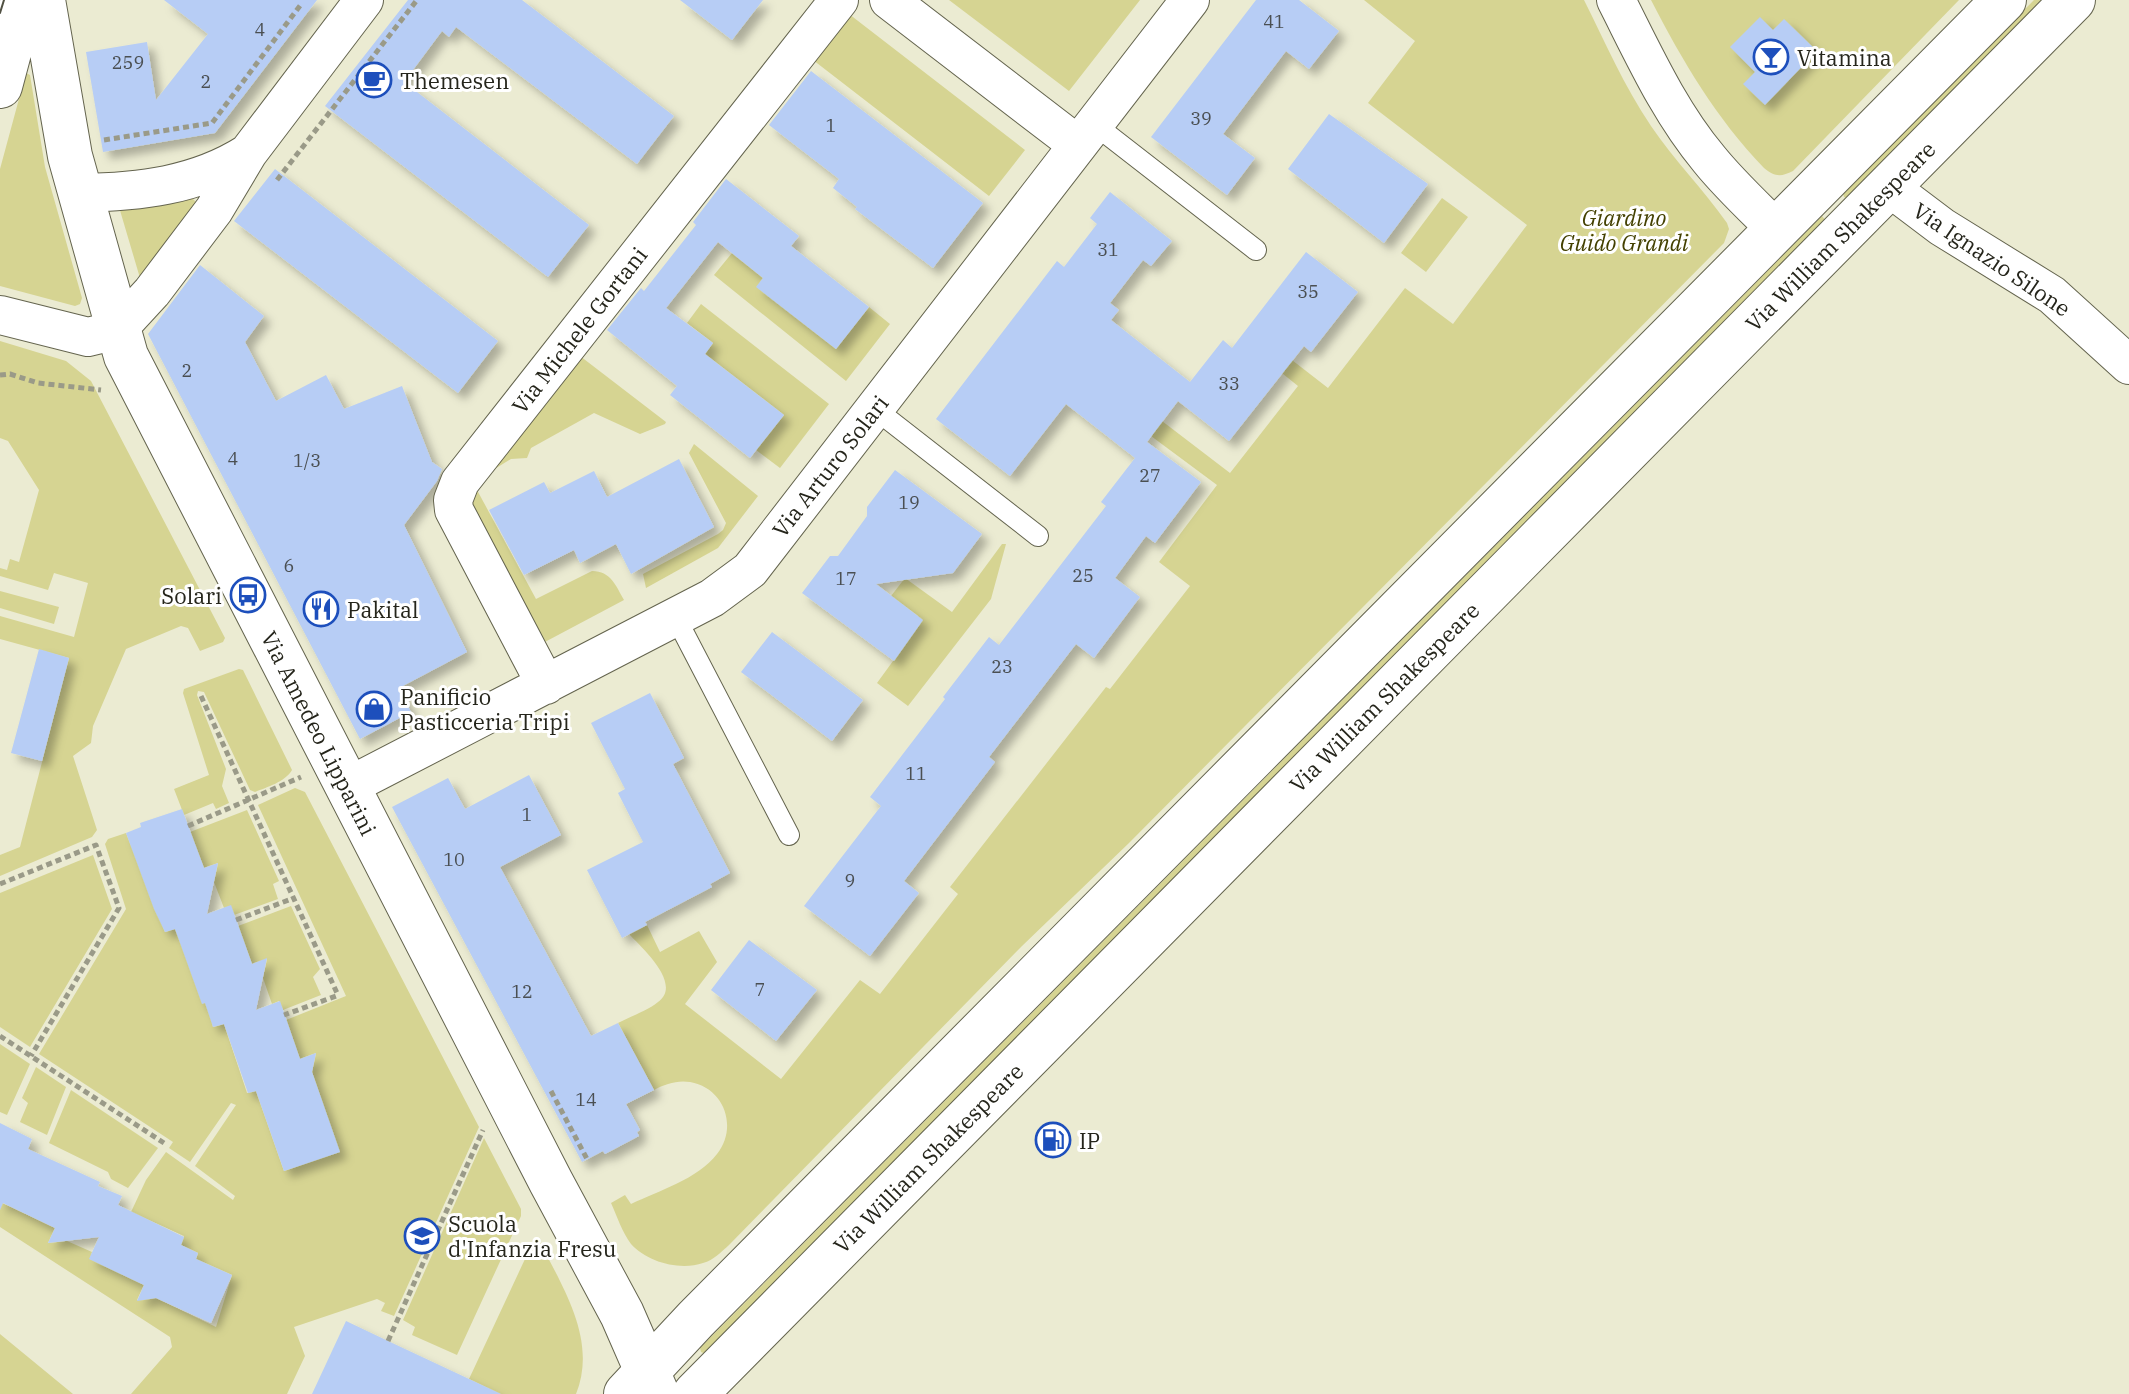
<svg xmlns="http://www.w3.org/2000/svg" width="2129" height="1394" viewBox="0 0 2129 1394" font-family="'IBM Plex Serif',serif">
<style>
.green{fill:#d6d492}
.building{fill:#b7cdf5;filter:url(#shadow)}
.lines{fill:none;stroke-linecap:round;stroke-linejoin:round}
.lane-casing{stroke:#64644e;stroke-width:22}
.street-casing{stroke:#64644e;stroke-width:40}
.secondary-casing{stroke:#64644e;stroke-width:46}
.primary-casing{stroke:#64644e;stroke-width:46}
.path{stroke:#9a9a88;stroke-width:5;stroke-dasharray:6 4;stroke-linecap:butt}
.lane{stroke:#fff;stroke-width:20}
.street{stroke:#fff;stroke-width:38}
.secondary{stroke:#fff;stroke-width:44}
.primary{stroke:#fff;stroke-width:44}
.tram{stroke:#515143;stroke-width:2}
.labels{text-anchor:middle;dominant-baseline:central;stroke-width:6;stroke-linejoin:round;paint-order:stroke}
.number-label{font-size:18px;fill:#4a4f52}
.poi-label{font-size:22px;fill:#25251b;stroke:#fff;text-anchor:start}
.park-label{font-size:22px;font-style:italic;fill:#434000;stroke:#fff}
.street-label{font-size:22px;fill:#25251b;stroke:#fff}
</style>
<defs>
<filter id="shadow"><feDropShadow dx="7" dy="7" stdDeviation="4" flood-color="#0004"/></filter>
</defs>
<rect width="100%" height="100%" fill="#ebebd2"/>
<!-- green -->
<path class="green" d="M949,0H1140L1069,91Z
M1364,0H1584C1605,42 1624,86 1651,126C1674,160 1703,189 1727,223L1729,229L1724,243L1129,843L1022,946L729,1245C721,1252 714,1260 703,1263C680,1271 647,1262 631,1244C622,1232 617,1216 611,1203L625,1195L631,1204C658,1191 698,1179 717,1154C738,1128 725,1088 690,1082C677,1080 665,1084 654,1090L618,1023C631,1016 647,1011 658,1002C683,984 642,948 629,934L647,925L660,952L699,931L717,962L685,1004L781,1079L860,980L880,994L958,894L950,887L1106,687L1110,689L1190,586L1159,562L1217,485L1151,436L1162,421L1230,473L1298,386L1247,345L1257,333L1328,388L1405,288L1453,324L1527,225L1368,103L1415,41Z
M1651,0H1959L1793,171C1781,177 1775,177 1764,168C1716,118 1683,62 1651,0Z
M2034,0H2045L1849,199L1844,197L1843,193Z
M849,14L1025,150L989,196L813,60Z
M26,73L30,75L45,167L82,298L80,304L75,306L0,286V169Z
M191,197L199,205L140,278L119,207Z
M1442,198L1468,217L1426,272L1401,253Z
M1822,216L1826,221L706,1354L701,1352L700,1348Z
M732,253L763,278L757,287L836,349L869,307L890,324L846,381L714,275Z
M701,304L829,404L780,468L756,450L784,415L705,354L713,343L687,323Z
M0,341L66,361L91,381L225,638L223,642L200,651L188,628L181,626L126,649L93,726L91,743L73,756L97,830L92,837L0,876V855L20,847L69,658L0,639V616L74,637L88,583L54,573L48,590L0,576V568L7,570L10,559L19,562L39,490L8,441L0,438Z
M580,356L666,422L665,424L640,434L594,413L531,448L527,458L511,459L493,470Z
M694,444L758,496L718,548L646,588L643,574L718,534L723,530L726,523L689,453Z
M477,490L536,599L592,571C611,571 616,586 624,600L543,643L468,497Z
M1002,544H1006L991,599L908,706L877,683L920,624L918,616L891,596L905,578L952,612Z
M0,591L59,607L54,624L0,608Z
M239,669L243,670L292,770C285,782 267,787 255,792L250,790L204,692L198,691L197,695L226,769L222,786L229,803L216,809L213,803L184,815L174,789L209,775L183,693L184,689Z
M295,788L305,792L479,1127L394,1316L381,1311L385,1303L377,1299L294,1327L305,1356L287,1394H131L172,1347L170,1337L0,1227V1202L55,1228L48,1243L67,1241L92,1252L90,1259L144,1285L137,1300L156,1298L216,1327L232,1275L196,1259L198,1253L181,1245L184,1236L131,1212L146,1180L166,1152L233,1200L235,1196L195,1166L236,1105L231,1103L190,1162L169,1148L173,1142L39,1054L126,909L105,844L108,839L126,833L165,932L175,929L208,1002L213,1027L224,1024L247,1093L256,1091L284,1171L339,1152L312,1072L316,1053L300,1059L286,1020L346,996L258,805Z
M247,810L279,881L273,884L278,899L234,915L230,906L224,908L214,882L218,863L204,868L190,832Z
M93,855L112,909L30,1047L0,1027V893Z
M291,906L320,969L313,977L321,995L283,1010L279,1001L272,1004L263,978L267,959L252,964L238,926Z
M0,1044L30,1064L7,1115L0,1112Z
M36,1067L66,1087L47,1135L20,1122L28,1103L22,1098Z
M71,1090L158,1148L128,1188L111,1179L108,1172L49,1143Z
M484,1138L521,1209V1216L457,1355L412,1335L415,1327L403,1320Z
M538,1238C562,1287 598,1339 576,1394H500L469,1379L532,1244Z
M0,1334L73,1394H0Z"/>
<!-- building -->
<path class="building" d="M164,0H317L215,133L103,152L86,52L147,42L156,100L208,34Z
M408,0H522L674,116L637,164L456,27L449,37L442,31L404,82L589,225L548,277L325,106Z
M680,0H763L732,40Z
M1256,0H1299L1339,31L1309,69L1286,51L1223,134L1255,158L1227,195L1151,137Z
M1760,17L1773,30L1784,19L1817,51L1765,105L1743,84L1755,72L1730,47Z
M811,71L983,203L933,268L855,209L857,207L833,188L839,179L769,125Z
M1329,114L1428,184L1384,243L1288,169Z
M275,169L498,341L458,393L234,221Z
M726,179L799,236L791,246L869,307L836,349L756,287L763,278L718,242L666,308L713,343L705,354L784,415L750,458L670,395L677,386L607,330L641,288L644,291L696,225L693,222Z
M1110,192L1172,241L1151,266L1143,260L1110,303L1119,310L1111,320L1190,382L1223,340L1232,348L1306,252L1358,292L1311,352L1304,346L1229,441L1178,401L1147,442L1201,482L1155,543L1146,536L1115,578L1140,597L1094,658L1076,644L989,757L995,762L904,881L919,893L870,956L804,906L881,806L870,797L945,699L943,697L989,637L999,645L1106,506L1101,502L1135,458L1066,404L1010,476L936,419L1057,261L1064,267L1097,224L1090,218Z
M200,265L264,316L245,342L276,401L326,375L344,409L402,386L432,462L442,469L437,481L404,525L467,652L399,688L411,712L360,739L148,334Z
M679,459L714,527L631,574L616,544L580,563L574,550L524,575L489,510L544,482L550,493L594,471L607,497Z
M895,470L982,534L953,573L876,584L923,620L894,661L802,593L830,556H838L867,516V507Z
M772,632L863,700L832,741L741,672Z
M39,649L69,658L42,761L11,753Z
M650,693L684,758L673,764L730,873L710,884L712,887L645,922L647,925L622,938L587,870L643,842L618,793L625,789L591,723Z
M529,775L561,835L500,867L591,1036L618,1023L654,1090L626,1104L640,1130L637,1132L639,1136L605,1154L603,1151L582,1162L392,807L448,778L465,809Z
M182,809L204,868L218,863L207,914L231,905L252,964L267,958L256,1010L280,1001L300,1059L316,1053L312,1072L340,1152L284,1171L256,1091L248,1093L224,1024L213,1027L205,1003L202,1004L175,929L165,932L154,909L126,833L141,827L140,823Z
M749,940L817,990L776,1041L711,990Z
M0,1123L32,1139L28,1149L100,1182L98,1186L122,1196L118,1205L184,1237L181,1245L198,1253L196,1259L232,1275L211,1323L156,1298L137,1301L144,1285L89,1259L99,1237L48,1243L55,1228L3,1203L0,1210Z
M346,1321L388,1341L501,1394H312Z"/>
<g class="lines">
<!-- lane casing -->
<g class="lane-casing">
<path id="lane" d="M1094,124L1256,250
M875,409L1038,536
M676,618L789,835"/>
</g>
<!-- street casing -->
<g class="street-casing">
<path id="street" d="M889,0L1078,145
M1616,0C1644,55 1669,111 1709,159C1729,184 1754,207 1777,230
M1889,187L1942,227L2052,295L2129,365
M79,193C139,192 196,186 248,153
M0,315L88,337L117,330L152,292L214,210L248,153L364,0
M546,685L454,510L453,500L460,482L839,0
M347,787L712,598L750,570L1190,0"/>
</g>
<!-- secondary casing -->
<g class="secondary-casing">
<path id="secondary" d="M43,0L70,156L126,356L551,1182L622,1314L657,1394
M0,86L23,0"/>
</g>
<!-- primary casing -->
<g class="primary-casing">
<path id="primary" d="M626,1394L696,1319L2004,0
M695,1394L2073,0"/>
</g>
<!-- path -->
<path class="path" d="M104,140L212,123L302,3
M277,180L417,0
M0,375L10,374L38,383L101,390
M201,696L337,993L336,996L284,1015
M188,826L301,777
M0,884L96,845L119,908L31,1056
M236,920L294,898
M0,1036L164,1143
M551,1091L587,1159
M388,1341L483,1130"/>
<!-- lane -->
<use href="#lane" class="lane"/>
<!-- street -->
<use href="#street" class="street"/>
<!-- secondary -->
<use href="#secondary" class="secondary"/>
<!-- primary -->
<use href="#primary" class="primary"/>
<!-- tram -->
<path class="tram" d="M0,13L4,0"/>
</g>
<!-- icons -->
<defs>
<g id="bar-ring" transform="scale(1.8)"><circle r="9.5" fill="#fff" stroke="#1d4fbc" stroke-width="1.5"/><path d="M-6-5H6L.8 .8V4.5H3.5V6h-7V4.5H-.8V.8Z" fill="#1d4fbc"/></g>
<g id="cafe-ring" transform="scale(1.8)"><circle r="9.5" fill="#fff" stroke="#1d4fbc" stroke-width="1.5"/><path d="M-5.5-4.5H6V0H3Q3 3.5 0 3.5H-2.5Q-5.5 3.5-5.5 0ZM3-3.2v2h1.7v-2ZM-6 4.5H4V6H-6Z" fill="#1d4fbc"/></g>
<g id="bus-ring" transform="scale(1.8)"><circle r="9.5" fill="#fff" stroke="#1d4fbc" stroke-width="1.5"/><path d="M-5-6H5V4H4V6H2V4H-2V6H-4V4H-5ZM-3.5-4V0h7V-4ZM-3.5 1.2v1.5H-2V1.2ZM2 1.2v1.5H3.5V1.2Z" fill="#1d4fbc"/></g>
<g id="restaurant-ring" transform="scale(1.8)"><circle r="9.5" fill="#fff" stroke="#1d4fbc" stroke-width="1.5"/><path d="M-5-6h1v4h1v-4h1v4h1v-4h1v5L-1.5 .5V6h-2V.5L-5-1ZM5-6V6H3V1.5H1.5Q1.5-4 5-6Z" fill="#1d4fbc"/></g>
<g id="shop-ring" transform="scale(1.8)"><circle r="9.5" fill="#fff" stroke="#1d4fbc" stroke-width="1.5"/><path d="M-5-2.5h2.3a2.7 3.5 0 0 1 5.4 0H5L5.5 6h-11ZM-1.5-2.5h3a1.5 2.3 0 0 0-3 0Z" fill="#1d4fbc"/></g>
<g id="fuel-ring" transform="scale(1.8)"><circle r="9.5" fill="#fff" stroke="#1d4fbc" stroke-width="1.5"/><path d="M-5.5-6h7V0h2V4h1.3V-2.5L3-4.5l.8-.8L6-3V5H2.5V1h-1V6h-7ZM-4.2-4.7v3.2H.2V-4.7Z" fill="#1d4fbc"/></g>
<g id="school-ring" transform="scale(1.8)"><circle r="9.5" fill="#fff" stroke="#1d4fbc" stroke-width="1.5"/><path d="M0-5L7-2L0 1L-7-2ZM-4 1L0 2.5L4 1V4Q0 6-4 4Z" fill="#1d4fbc"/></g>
</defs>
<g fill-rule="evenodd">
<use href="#bar-ring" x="1771" y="57"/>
<use href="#cafe-ring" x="374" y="80"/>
<use href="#bus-ring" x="248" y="595"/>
<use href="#restaurant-ring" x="321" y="609"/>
<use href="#shop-ring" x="374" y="709"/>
<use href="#fuel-ring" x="1053" y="1140"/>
<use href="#school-ring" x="422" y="1236"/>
</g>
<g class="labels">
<!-- number labels -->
<g class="number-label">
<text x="1274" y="21">41</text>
<text x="260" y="29">4</text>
<text x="128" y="62">259</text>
<text x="206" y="81">2</text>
<text x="1201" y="118">39</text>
<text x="831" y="125">1</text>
<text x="1108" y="249">31</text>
<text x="1308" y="291">35</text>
<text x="187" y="370">2</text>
<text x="1229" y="383">33</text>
<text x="233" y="458">4</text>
<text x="307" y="460">1/3</text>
<text x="1150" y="475">27</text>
<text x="909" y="502">19</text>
<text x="289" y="565">6</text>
<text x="1083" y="575">25</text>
<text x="846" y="578">17</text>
<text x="1002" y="666">23</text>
<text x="916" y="773">11</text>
<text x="527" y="814">1</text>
<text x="454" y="859">10</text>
<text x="850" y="880">9</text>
<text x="760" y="989">7</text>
<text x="522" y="991">12</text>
<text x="586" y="1099">14</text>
</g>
<!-- poi labels -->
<g class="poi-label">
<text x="1797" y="57">Vitamina</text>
<text x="400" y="80">Themesen</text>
<text x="222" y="595" text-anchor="end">Solari</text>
<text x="347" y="609">Pakital</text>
<text x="400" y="696">Panificio<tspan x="400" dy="25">Pasticceria Tripi</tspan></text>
<text x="1079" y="1140">IP</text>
<text x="448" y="1223">Scuola<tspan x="448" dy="25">d'Infanzia Fresu</tspan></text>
</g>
<!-- park labels -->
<g class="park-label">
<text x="1624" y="217">Giardino<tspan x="1624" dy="25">Guido Grandi</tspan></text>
</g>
<!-- street labels -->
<g class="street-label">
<text transform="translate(1840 236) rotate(-45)">Via William Shakespeare</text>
<text transform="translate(1992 259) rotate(34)">Via Ignazio Silone</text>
<text transform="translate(579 330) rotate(-52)">Via Michele Gortani</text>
<text transform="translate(830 466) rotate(-52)">Via Arturo Solari</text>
<text transform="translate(1384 697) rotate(-45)">Via William Shakespeare</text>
<text transform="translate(319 733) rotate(63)">Via Amedeo Lipparini</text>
<text transform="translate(928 1158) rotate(-45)">Via William Shakespeare</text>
</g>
</g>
</svg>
